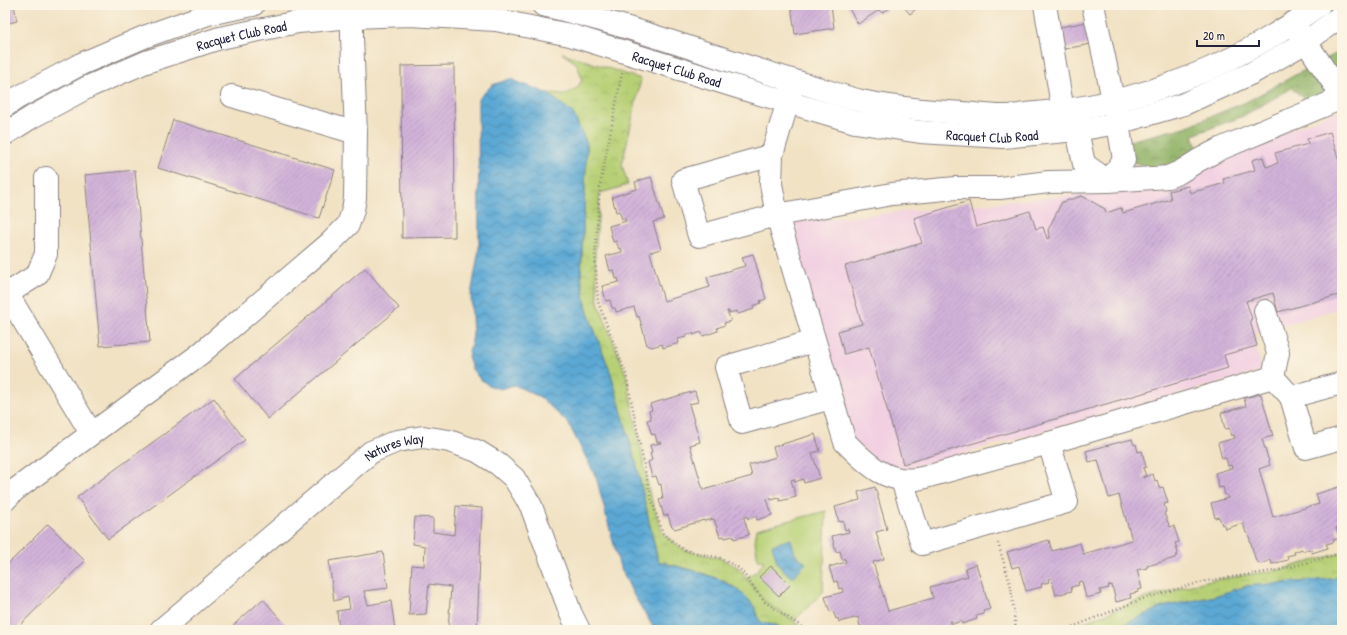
<svg xmlns="http://www.w3.org/2000/svg" width="1347" height="635" viewBox="0 0 1347 635" font-family="'Patrick Hand',sans-serif">
<style>
.built{fill:#f2d0e2}
.forest{fill:url(#forest-crowns);stroke:#5a6a51}
.park{fill:url(#park-crowns);stroke:#6c7958}
.garden{fill:#b7d076;stroke:#6c7958}
.water{fill:url(#water-waves);stroke:#3e6588}
.building{fill:url(#building-hatch)}
.lines{fill:none;stroke-linecap:round;stroke-linejoin:round}
.minor-casing{stroke:#8a8280;stroke-width:24}
.path{stroke:#8a8280;stroke-width:2.5;stroke-dasharray:1 3;stroke-linecap:butt}
.minor{stroke:#fff;stroke-width:22}
.labels{text-anchor:middle;dominant-baseline:central;stroke-width:3;stroke-linejoin:round;paint-order:stroke}
.street-label{font-size:14px;fill:#22223b;stroke:#fcf5e5}
</style>
<defs>
<pattern id="forest-crowns" width="20" height="18" patternUnits="userSpaceOnUse"><rect width="20" height="18" fill="#91b267"/><path d="M2 6a3 3 0 1 1 6 0M12 15a3 3 0 1 1 6 0" fill="none" stroke="#769056"/></pattern>
<pattern id="park-crowns" width="20" height="18" patternUnits="userSpaceOnUse"><rect width="20" height="18" fill="#b7d076"/><path d="M2 6a3 3 0 1 1 6 0M12 15a3 3 0 1 1 6 0" fill="none" stroke="#9db267"/></pattern>
<pattern id="water-waves" width="16" height="10" patternUnits="userSpaceOnUse"><rect width="16" height="10" fill="#5ba8d4"/><path d="M0 5q4-4 8 0t8 0" fill="none" stroke="#4b88ad"/></pattern>
<pattern id="building-hatch" width="6" height="6" patternUnits="userSpaceOnUse"><rect width="6" height="6" fill="#d2b2d9"/><path d="M-1 1l2-2M0 6l6-6M5 7l2-2" fill="none" stroke="#b499bb"/></pattern>
</defs>
<rect width="100%" height="100%" fill="#fcf5e5"/>
<filter id="ink" filterUnits="userSpaceOnUse"><feTurbulence type="fractalNoise" baseFrequency=".025" numOctaves="2"/><feDisplacementMap in="SourceGraphic" scale="8" xChannelSelector="R" yChannelSelector="G"/><feConvolveMatrix kernelMatrix="1 2 1 2 8 2 1 2 1" color-interpolation-filters="sRGB"/></filter>
<filter id="wash" filterUnits="userSpaceOnUse"><feTurbulence type="fractalNoise" baseFrequency=".012" numOctaves="4" result="noise"/><feDisplacementMap in="SourceGraphic" scale="16" xChannelSelector="R" yChannelSelector="G"/><feGaussianBlur stdDeviation="0.9" result="paint"/><feColorMatrix in="noise" values="0 0 0 0 0 0 0 0 0 0 0 0 0 0 0 0 0 1.4 0 .05"/><feComposite in="paint" operator="in"/></filter>
<g filter="url(#wash)">
<rect width="100%" height="100%" fill="#f1e2c4"/>
<!-- built -->
<path class="built" d="M1342,109V307L1253,335L1262,371L898,471L876,461L850,436L788,223L1146,188L1190,180L1230,154Z"/>
<!-- forest -->
<path class="forest" d="M1342,51V90L1313,107L1292,88L1243,116L1193,135L1201,158L1168,177L1144,165L1124,160L1121,143L1185,127L1246,102L1319,62Z"/>
<!-- park -->
<path class="park" d="M562,53L641,79L622,165L628,185L600,193L595,256L598,302L626,374L650,495L663,534L684,550L720,558L739,568L765,602L807,630H783L778,626L760,622C758,617 756,612 754,607C735,577 690,570 658,561L636,463L611,374L587,310L581,276L587,144L573,113L547,93L566,94L577,88L582,80L580,73L577,64Z
M1342,553V576L1332,579L1247,586L1211,597L1162,607L1111,630H1065L1142,599L1206,581L1279,570Z"/>
<!-- garden -->
<path class="garden" d="M826,511L823,592L794,621L765,602L746,578L757,571L764,561L758,560L755,541L757,529Z"/>
<!-- water -->
<path class="water" d="M510,79L547,93L573,113L587,144L581,277L587,310L611,374L636,463L658,561C690,572 734,575 754,607C756,612 758,617 760,622L778,626L783,630H655L633,594L619,564L596,477L568,423L540,397L514,385L500,389L488,385L478,377L472,369L468,356L473,336L471,295L479,249L478,99L492,85Z
M791,539L795,554L806,563L792,578L778,565L772,545Z
M1342,576V630H1111L1162,607L1211,597L1247,586L1332,579Z"/>
<g id="blocks">
<!-- building -->
<path class="building" d="M5,5H14L17,21L5,24Z
M791,5H831L834,28L795,34Z
M847,5H892L893,6L882,13L879,10L858,24Z
M902,5H921L910,14Z
M1087,22L1091,44L1064,49L1060,27Z
M454,65L455,237L402,238L401,66Z
M173,120L335,170L319,218L158,168Z
M1330,132L1339,161L1342,160V294L1278,312L1273,293L1246,301L1252,319L1250,320L1257,346L1224,355L1228,368L903,464L869,347L844,354L838,331L862,324L845,266L922,243L914,218L969,201L976,227L1030,211L1036,229L1043,227L1047,239L1050,238L1048,230L1062,202L1082,196L1105,209L1106,213L1121,208L1123,213L1171,199L1169,191L1188,186L1190,193L1225,183L1223,179L1255,170L1252,160L1263,157L1266,167L1278,163L1275,153L1308,144L1307,139Z
M135,170L150,342L100,346L85,175Z
M651,177L664,219L653,222L661,249L650,252L664,301L710,287L707,277L745,266L742,257L753,254L766,299L760,301L761,303L753,306L754,309L738,314L737,311L729,313V311H727L731,321L724,323L725,325L717,328L718,331L703,336L701,332L693,335V333L685,335L686,337L678,339L679,343L663,348L662,344L652,347L647,345L639,316L637,317L634,307L616,312L615,308H612L610,300L606,301L602,286L619,282L618,278L616,279L614,270L610,271L606,256L622,252L621,248L619,249L616,241L613,242L609,226L626,221L625,219H622L619,211L616,212L612,197L637,189L635,182Z
M365,268L399,308L268,419L235,379Z
M695,391L698,402L689,404L700,442L690,445L703,490L752,476L749,465L776,457L773,447L815,434L820,451L812,453L820,478L804,483L803,479L795,482L794,479L791,480L796,497L780,501L779,498L771,500V498L767,499L772,515L757,520L756,516L748,519L747,516L744,518L749,535L734,539L733,536L725,538L724,536L720,537L714,519L704,521V520L675,529L671,525L668,515L664,516L659,500L663,499L661,484L659,485L656,476L652,477L648,462L652,460L650,453L652,452L650,445L661,443L660,442H657L655,434L652,435L647,420L651,419L649,411L652,410L650,404Z
M1261,394L1273,436L1262,439L1270,465L1259,469L1273,517L1319,504L1316,494L1342,486V529L1338,530V527L1336,528L1340,538L1333,540L1334,542L1326,544L1328,548L1312,553L1311,549L1302,551V549L1294,552L1295,554L1287,556L1288,560L1272,564L1271,560L1261,564L1256,561L1248,533H1246L1243,523L1225,529L1224,524L1222,525L1219,517L1215,518L1211,503L1228,498L1227,495H1225L1223,487L1219,488L1215,473L1232,468L1231,465L1228,466L1226,458L1222,459L1218,443L1235,438L1234,435L1231,436L1229,428L1225,429L1221,413L1246,406L1244,398Z
M214,398L245,440L108,539L77,497Z
M1132,439L1134,445L1136,444L1138,452L1142,451L1146,467L1143,468L1146,476H1143V478L1153,474L1155,481L1157,480L1159,488L1163,487L1168,503L1164,504L1166,512L1164,513L1170,527L1174,526L1179,542L1175,543L1178,553L1175,558L1147,566V568L1137,570L1142,589L1138,590V592L1130,594L1131,598L1116,602L1112,585L1108,586L1109,588L1100,590L1101,594L1086,598L1082,581L1078,582L1079,585L1071,587L1072,591L1056,595L1051,578L1048,579L1049,582L1041,584L1042,587L1026,591L1019,566L1012,568L1007,552L1049,540L1052,551L1080,543L1083,554L1132,540L1119,495L1109,498L1098,460L1089,462L1086,451Z
M875,487L887,529L876,532L884,559L873,562L888,611L933,598L930,587L968,576L965,568L976,564L990,609L983,611L984,614L976,616L977,619L962,624L961,621L953,624L952,621H950L954,630H863L862,626L860,627L858,617L839,622L838,618L836,619L833,611L830,612L825,597L843,592L842,588L839,589L837,581L834,582L829,567L846,562L845,559H842L840,551L836,552L832,536L849,532L848,529L845,530L843,521L839,522L835,507L860,500L858,492Z
M456,506L482,508L477,630H448L451,587L429,584L426,614L409,615L412,565L424,566L425,546L413,544L415,517L433,518V532L454,535Z
M48,524L85,561L15,630H5V567Z
M383,552L388,588L364,591L368,605L391,601L395,630H339L337,611L350,609L348,597L334,601L329,561Z
M771,566L790,585L779,596L759,577Z
M263,599L290,630H228Z"/>
</g>
</g>
<g filter="url(#ink)">
<use href="#blocks" fill-opacity="0" stroke="#8a8280" stroke-width="1"/>
<g class="lines">
<!-- minor casing -->
<g class="minor-casing">
<g id="minor">
<path d="M543,5C630,25 713,57 798,82C819,88 840,96 861,101C894,108 929,111 963,113C976,114 990,116 1003,116C1014,116 1025,114 1036,113C1139,105 1236,66 1319,5"/>
<path d="M1045,5L1063,111L1077,130L1084,164L1108,181L1124,160L1118,123L1093,5"/>
<path d="M1298,30L1342,96"/>
<path d="M794,81L772,155L771,184L777,215L845,442C867,464 888,486 922,478L1049,443L1273,377"/>
<path d="M232,96L356,133"/>
<path d="M5,106L17,98L81,64L144,37L208,14L253,5"/>
<path id="s1" d="M5,134L32,117L90,86L146,62L220,38L298,22L352,17L410,15L496,20L570,35L750,91L855,122L920,132L1003,137L1077,130L1118,123L1184,104L1252,73L1306,42L1342,15"/>
<path d="M772,155L683,180L699,236L777,215L892,194L956,188H1000L1049,182L1108,181L1168,177L1180,172L1199,160L1220,149L1342,98"/>
<path d="M5,290L91,433"/>
<path d="M5,295L37,275L46,254V178"/>
<path d="M1265,311L1278,353L1273,377L1291,397L1342,383"/>
<path d="M814,341L726,367L742,423L831,398"/>
<path d="M1291,397L1306,448L1342,438"/>
<path d="M902,480L922,544L1067,502L1049,443"/>
<path d="M5,500L15,490L200,354L330,243L348,225L353,210L355,198L356,133L352,37V17L357,5"/>
<path id="s2" d="M161,630L371,452L397,441L423,437L449,441L477,451L498,464L514,478L531,506L571,614L579,630"/>
</g>
</g>
<!-- path -->
<path class="path" d="M622,73L600,186L595,256L598,302L626,374L650,495L663,534L684,550L720,558L739,568L765,602L807,630
M998,543L1011,587L1016,630
M1065,630L1142,599L1206,581L1279,570L1342,553"/>
<!-- minor -->
<use href="#minor" class="minor"/>
</g>
</g>
<g class="labels">
<!-- street labels -->
<g class="street-label">
<text stroke="none"><textPath href="#s1" startOffset="258">Racquet Club Road</textPath></text>
<text stroke="none"><textPath href="#s1" startOffset="702">Racquet Club Road</textPath></text>
<text stroke="none"><textPath href="#s1" startOffset="1026">Racquet Club Road</textPath></text>
<text stroke="none"><textPath href="#s2" startOffset="299">Natures Way</textPath></text>
</g>
</g>
<!-- margin -->
<rect width="1347" height="635" fill="none" stroke="#fcf5e5" stroke-width="20"/>
<!-- scale -->
<path d="M1197 40v6h62v-6" fill="none" stroke="#22223b" stroke-width="2"/>
<text x="1203" y="40" font-size="12" fill="#22223b" stroke="#fcf5e5" stroke-width="3" paint-order="stroke">20 m</text>
</svg>
